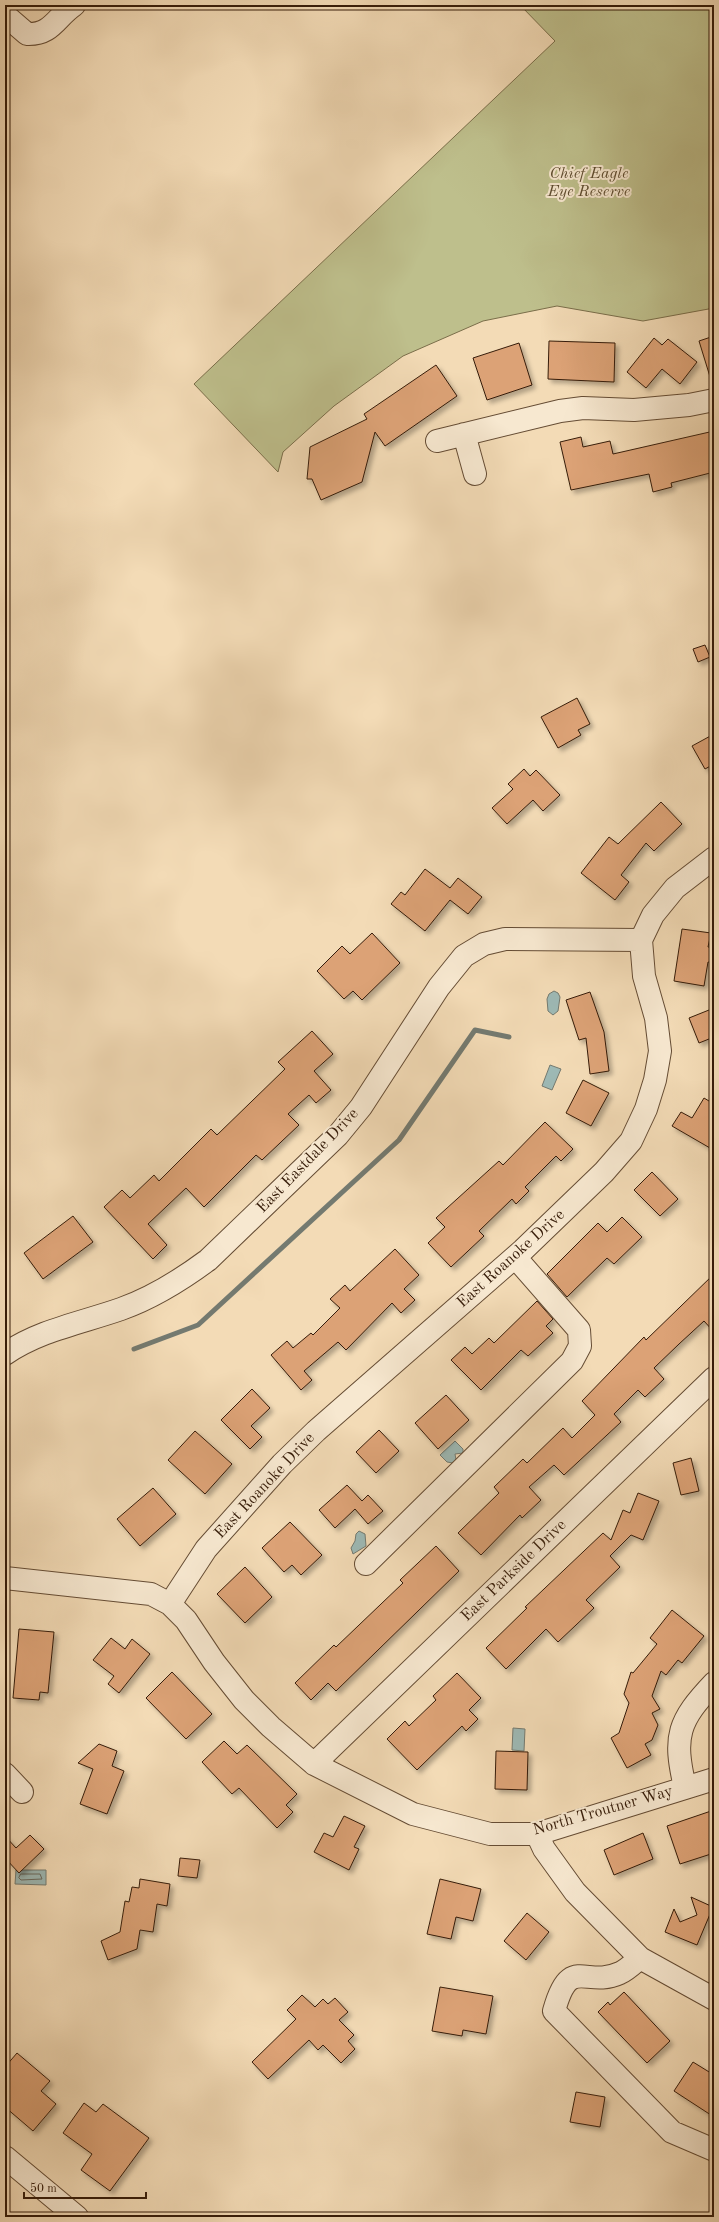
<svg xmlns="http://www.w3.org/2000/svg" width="719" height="2222" viewBox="0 0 719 2222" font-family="'Old Standard TT',serif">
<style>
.green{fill:#bebf8c;stroke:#7a6e4a}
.water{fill:#9db9b5;stroke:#747a70}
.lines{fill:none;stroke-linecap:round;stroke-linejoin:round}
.shore{stroke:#6a6a5f;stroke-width:1}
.stream{stroke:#747a70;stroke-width:5}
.building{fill:#dca276;stroke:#361c09;filter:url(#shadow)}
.minor-casing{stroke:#654c34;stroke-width:24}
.minor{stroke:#f7e8d0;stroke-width:22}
.labels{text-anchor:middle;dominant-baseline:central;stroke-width:4;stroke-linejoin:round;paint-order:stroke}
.park-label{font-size:16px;font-style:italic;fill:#5f4d30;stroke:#f7e8d0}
.street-label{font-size:16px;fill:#361c09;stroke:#f7e8d0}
</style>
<defs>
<filter id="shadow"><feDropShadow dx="3.5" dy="3.5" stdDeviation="2" flood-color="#0004"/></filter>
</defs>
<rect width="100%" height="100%" fill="#f3dbb6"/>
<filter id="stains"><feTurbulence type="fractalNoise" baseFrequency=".005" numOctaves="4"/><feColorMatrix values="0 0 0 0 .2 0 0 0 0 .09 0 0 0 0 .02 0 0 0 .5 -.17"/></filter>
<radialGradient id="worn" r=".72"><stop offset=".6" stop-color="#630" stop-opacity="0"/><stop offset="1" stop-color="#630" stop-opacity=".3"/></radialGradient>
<!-- green -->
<path class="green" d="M520,5H714V308L643,321L557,306L483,321L403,356L334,406L283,452L278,472L194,384L555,41Z"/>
<!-- water -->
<path class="water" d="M554,991L558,993L560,997L558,1011L553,1015L548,1011L547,999L549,994Z
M550,1065L561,1069L552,1090L542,1086Z
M455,1441L463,1449V1453L455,1454L456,1460L453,1463L447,1462L440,1455Z
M359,1531L365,1534L366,1546L353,1554L351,1548L355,1541L356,1534Z
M513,1728L525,1729L524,1751L512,1750Z
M16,1870H46V1885L15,1884Z"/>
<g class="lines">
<!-- shore -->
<path class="shore" d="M21,1874H40L42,1879L21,1880L19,1878Z"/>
<!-- stream -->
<path class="stream" d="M134,1349L198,1325L399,1140L475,1030L509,1037"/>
</g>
<!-- building -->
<path class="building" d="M714,336V380H711L699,341Z
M654,338L662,345L668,339L697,362L680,384L662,369L646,388L627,372Z
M549,341L615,343L614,382L548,379Z
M519,343L532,385L487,400L473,358Z
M436,365L457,396L385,446L375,432L362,482L321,500L312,479H307L310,447L367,419L364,414Z
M714,431V472L671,483L672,487L653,492L649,474L571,490L560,442L581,437L583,447L610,441L613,454Z
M705,645L710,657L698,662L693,649Z
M577,698L590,724L578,730L581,735L558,748L541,717Z
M714,734V764L705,769L692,746Z
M524,769L530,776L536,770L560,795L543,811L533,800L507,824L492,808L513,789L508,784Z
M661,802L682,824L654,851L646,843L621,875L629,882L615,900L581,873L609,837L618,844Z
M425,869L450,888L458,878L482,897L468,914L450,900L425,931L391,904L401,892L405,895Z
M682,929L711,933L708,947L714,948V963L708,962L704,986L674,981Z
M372,933L400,963L362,1000L353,991L344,999L317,971L342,946L350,954Z
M590,992L604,1032L609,1071L590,1074L586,1038L579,1040L566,1000Z
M714,1008V1037L699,1043L689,1018Z
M312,1031L333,1054L314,1071L331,1090L316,1103L309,1095L288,1114L299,1125L262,1160L256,1155L204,1207L186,1188L148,1224L167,1245L153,1259L104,1207L122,1190L130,1198L154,1175L159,1181L211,1129L217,1135L285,1069L278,1062Z
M583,1080L609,1093L591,1126L566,1113Z
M704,1098L714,1104V1140L710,1148L672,1126L681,1112L692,1118Z
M545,1122L573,1149L561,1161L556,1156L525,1187L529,1191L516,1204L512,1199L479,1231L484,1236L451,1267L428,1243L445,1227L436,1218L499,1161L503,1165Z
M652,1172L678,1199L660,1216L634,1190Z
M73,1216L93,1242L43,1279L24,1253Z
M622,1217L642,1237L614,1264L607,1258L567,1297L547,1274L598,1223L607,1232Z
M395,1249L419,1275L404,1289L415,1300L401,1313L392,1303L346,1350L338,1342L304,1371L312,1380L301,1390L271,1355L287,1341L293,1348L311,1333L313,1335L340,1308L330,1299L345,1285L350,1291Z
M714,1274V1332L704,1321L679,1344L654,1368L664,1379L645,1397L638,1390L614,1414L621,1422L564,1475L554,1465L529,1487L541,1500L522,1518L520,1515L481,1555L458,1533L499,1493L494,1487L523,1459L527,1463L563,1428L572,1438L595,1415L582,1401L644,1337L646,1340Z
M537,1301L553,1319L546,1326L553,1333L528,1356L521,1350L481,1390L451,1360L465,1347L472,1354L489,1338L494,1343Z
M252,1389L270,1408L251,1426L262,1437L250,1449L221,1420Z
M446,1395L469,1420L438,1449L415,1423Z
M379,1430L399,1451L376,1473L356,1452Z
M195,1431L232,1464L205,1494L168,1460Z
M691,1458L699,1491L681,1495L673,1463Z
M347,1485L362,1501L368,1495L383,1511L368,1524L355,1509L335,1528L319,1510Z
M153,1488L176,1514L140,1546L117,1519Z
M638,1493L659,1501L643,1540L631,1535L610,1556L620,1567L586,1600L594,1608L558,1642L546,1629L506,1669L486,1648L527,1608L525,1607L603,1533L611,1540L623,1510L630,1513Z
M290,1522L322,1555L301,1575L292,1565L284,1572L262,1548Z
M436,1546L459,1571L336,1691L328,1683L311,1700L295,1683L334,1645L336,1647L403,1583L400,1580Z
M245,1567L272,1597L245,1623L217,1594Z
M672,1610L704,1636L682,1663L678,1660L666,1675L661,1671L652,1696L660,1709L652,1713L658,1725L652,1740L645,1744L651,1755L627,1768L611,1738L619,1733L629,1703L624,1694L631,1672L633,1673L657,1644L650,1638Z
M19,1629L54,1632L48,1693L40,1692L39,1700L13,1698Z
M111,1638L125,1649L132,1639L150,1654L119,1693L108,1684L114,1676L93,1660Z
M172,1672L212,1714L186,1739L146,1698Z
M457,1673L481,1698L469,1710L478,1719L466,1731L462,1726L417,1770L387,1739L405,1721L409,1726L436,1700L433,1696Z
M224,1741L237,1754L247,1745L297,1794L286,1805L293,1812L277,1828L239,1788L232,1794L202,1762Z
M99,1744L117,1751L112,1766L124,1771L107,1814L80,1804L93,1769L78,1763Z
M496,1751L528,1752L527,1790L495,1789Z
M714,1810V1853L680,1864L667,1826Z
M344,1816L365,1826L354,1847L359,1849L349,1870L314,1852L324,1833L333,1837Z
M643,1833L653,1859L614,1875L604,1850Z
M30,1835L44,1849L19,1873L5,1858V1836L16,1848Z
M180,1858L200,1860L197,1878L178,1876Z
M140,1879L170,1884L167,1906L157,1904L153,1932L140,1930L137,1949L108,1960L101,1941L120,1932L125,1901L129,1902L132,1887L139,1888Z
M440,1879L481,1889L473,1921L456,1917L451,1939L427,1934Z
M691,1897L713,1907L697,1945L665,1932L674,1909L680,1922L697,1915Z
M527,1913L549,1932L526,1960L504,1941Z
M440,1987L493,1996L486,2034L463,2030L462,2036L432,2031Z
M624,1992L670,2041L647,2063L598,2012L608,2002L610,2005Z
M302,1995L315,2007L323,1999L328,2004L335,1998L348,2012L339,2020L354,2035L348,2041L355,2049L341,2063L323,2045L318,2050L309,2040L268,2079L252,2062L296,2019L287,2010Z
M17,2053L50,2081L41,2091L56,2104L33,2131L5,2107V2067Z
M693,2062L714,2075V2117L674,2091Z
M576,2092L605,2097L600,2127L570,2122Z
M84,2103L96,2112L103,2104L149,2138L110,2191L81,2170L92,2154L63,2133Z"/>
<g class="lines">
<!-- minor casing -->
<g class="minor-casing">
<path id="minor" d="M5,15L27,34C52,35 56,17 74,5
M464,434L475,474
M437,441L560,411L583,408L634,410L689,405L714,400
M5,1354C40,1330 81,1323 121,1309C152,1298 181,1280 208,1260L338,1135L361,1107L439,987L464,956L484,944L505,939L641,940
M366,1564L572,1361L580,1346L579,1330L515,1257
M5,1578L151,1594L170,1604L186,1620L214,1662L244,1700L271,1727L314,1764L413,1814L490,1834H537L714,1779
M170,1604L206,1549L282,1464L316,1431L523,1250L604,1172L631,1141L646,1109L655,1080L660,1051L656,1018L644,976L641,940L653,915L675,888L714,858
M314,1764L714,1378
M5,1774L22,1792
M685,1787C673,1736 678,1721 714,1683
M537,1834L544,1849L575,1892L640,1958L714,1999
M640,1958C634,1963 627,1970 620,1973C585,1989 570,1953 554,2011L672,2132L714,2150
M5,2157L77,2217"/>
</g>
<!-- minor -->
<use href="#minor" class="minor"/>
</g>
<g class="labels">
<!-- park labels -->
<g class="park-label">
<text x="589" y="174">Chief Eagle<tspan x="589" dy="18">Eye Reserve</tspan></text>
</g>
<!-- street labels -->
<g class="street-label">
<text transform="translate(308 1161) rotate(-46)">East Eastdale Drive</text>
<text transform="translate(511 1259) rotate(-42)">East Roanoke Drive</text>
<text transform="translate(265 1486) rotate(-47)">East Roanoke Drive</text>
<text transform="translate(514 1571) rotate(-44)">East Parkside Drive</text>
<text transform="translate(603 1811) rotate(-16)">North Troutner Way</text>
</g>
</g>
<!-- margin -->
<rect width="719" height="2222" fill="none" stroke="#f3dbb6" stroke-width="20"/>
<rect x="6" y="6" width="707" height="2210" fill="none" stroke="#361c09" stroke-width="2"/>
<rect x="10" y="10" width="699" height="2202" fill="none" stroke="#361c09"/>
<!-- scale -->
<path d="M24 2192v6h122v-6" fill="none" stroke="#361c09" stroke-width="2"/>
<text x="30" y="2192" font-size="12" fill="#361c09" stroke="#f7e8d0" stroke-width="3" paint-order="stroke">50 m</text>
<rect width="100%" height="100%" filter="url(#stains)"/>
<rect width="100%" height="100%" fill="url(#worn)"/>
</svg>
